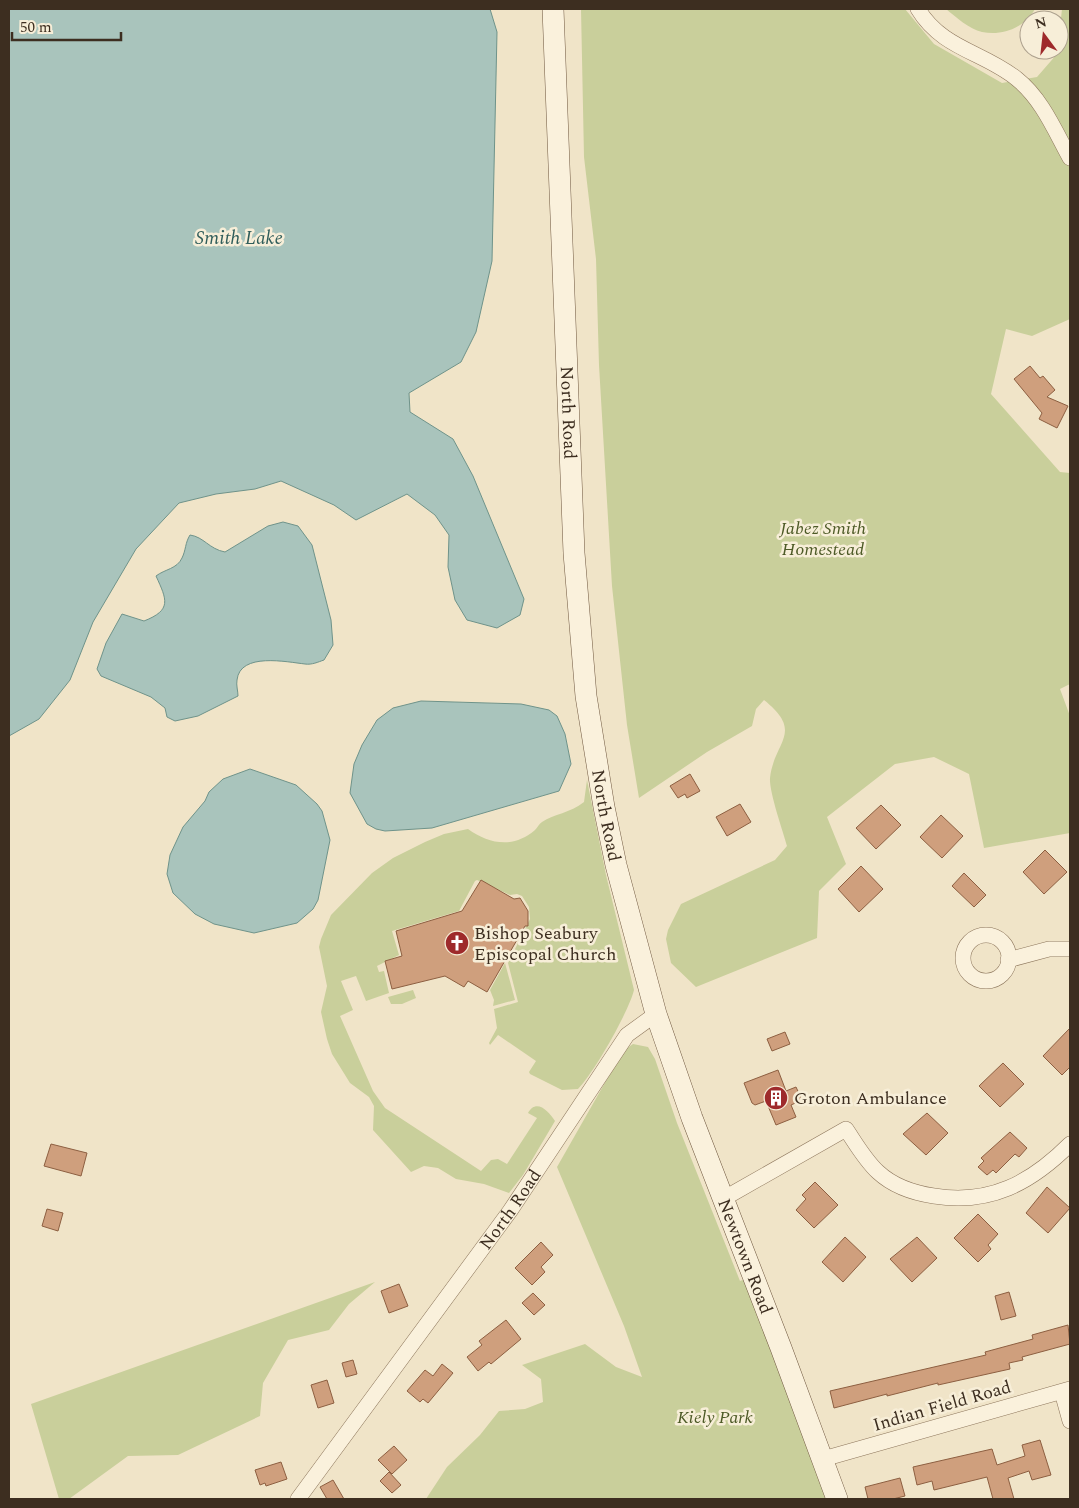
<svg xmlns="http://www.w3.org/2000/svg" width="1079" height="1508" viewBox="0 0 1079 1508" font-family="Spectral,serif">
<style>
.green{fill:#c9cf9b}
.water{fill:#a9c4bc;stroke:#6f938a}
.building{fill:#cf9f7d;stroke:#8d5f41}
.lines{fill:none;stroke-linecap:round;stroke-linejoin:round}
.minor-casing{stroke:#8d765c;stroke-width:16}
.secondary-casing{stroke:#6f573f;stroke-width:22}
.minor{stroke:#faf1dc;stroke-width:15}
.secondary{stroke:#faf1dc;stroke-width:21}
.labels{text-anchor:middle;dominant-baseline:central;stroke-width:5;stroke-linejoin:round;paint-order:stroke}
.street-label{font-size:18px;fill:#3d2e20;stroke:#f7eed8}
.park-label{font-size:18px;font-style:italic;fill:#4d5a26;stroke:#f7eed8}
.poi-label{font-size:18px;fill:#3d2e20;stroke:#f7eed8;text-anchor:start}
.water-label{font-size:19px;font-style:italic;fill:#2f5d5a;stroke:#f7eed8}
</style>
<rect width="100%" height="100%" fill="#f0e4c8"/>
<!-- green -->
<path class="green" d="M581,9H905L934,44L1002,83L1037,77L1057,54L1062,9H1070V319L1032,336L1006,329L991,394L1060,472L1070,473V684L1060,689L1070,716V833L984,848L969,774L934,757L895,764L827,817L846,864L819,891L817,938L696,987L671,963L666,939L668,930L681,904L775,860L787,846C783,831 769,792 770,778C774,741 805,733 764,700L756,709L752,726L707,752L639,798L627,725L612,586L599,365L596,259L584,157Z
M946,9H1035C1024,28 1003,36 982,32C969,29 956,17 946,9Z
M587,780L606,875L634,990C629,1011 594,1073 578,1089L562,1090L530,1074L529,1072L536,1061L498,1035L490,1045L489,1043L497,1028L494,1009L518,1002L508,963L530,919L529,907L522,896L517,894L510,895L477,880L475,881L459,911L392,931L399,955L377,966L379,972L384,971L389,993L366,1001L356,976L341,981L353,1010L340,1016L373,1091L385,1108L481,1171L491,1160L498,1159L507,1164L537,1118L528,1113C536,1098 549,1111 555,1121L523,1175L509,1193L484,1184L456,1179L438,1168L424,1166L411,1172L373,1130L374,1106L369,1097L350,1083L332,1054L327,1039L321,1012L327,986L319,947L321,939L331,915L372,873L393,858L425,842L444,834L468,829C489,844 513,849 535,830C537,828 539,824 542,822C554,814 570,813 584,802Z
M505,963L515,1000L493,1006L494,1000L490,990Z
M413,990L416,998L402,1004H391L388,997Z
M633,1044L648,1047L655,1059L677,1123L740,1281L748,1278L839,1499H426L447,1467L480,1435L499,1411L525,1409L543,1402L541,1379L522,1365L585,1344L616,1367L642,1377L624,1326L557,1167L623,1051Z
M375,1282L349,1304L329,1330L288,1340L263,1383L260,1416L178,1455L128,1456L69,1499H59L31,1404Z"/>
<!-- water -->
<path class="water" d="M9,9H490L497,32L492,261L476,332L461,362L409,393L410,412L453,439L473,476L524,599L520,615L497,628L467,620L455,600L448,567L449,535L435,515L407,494L356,520L334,505L281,481L255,489L216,494L179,503L136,549L93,622L70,680L39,719L9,736Z
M283,522L298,526L312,545L331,620L333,645L324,660C318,662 312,665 305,664C287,662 240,652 237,680C236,685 238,691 238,696L198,716L175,721L167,717L165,708L151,697L101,676L97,669L106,643L122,614L144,621C172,610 167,600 156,576C165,569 177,569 182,558C186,550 185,543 190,535C204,537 209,549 225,552L268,526Z
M421,701L521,704L549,710L557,716L565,734L571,764L559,791L432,828L385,831L376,829L367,824L350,793L354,764L362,745L377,720L393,708Z
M250,769L296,785L317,804L322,811L330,840L318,900L313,909L297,923L254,933L214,924L195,914L173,893L167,874L170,855L183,827L205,801L209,792L223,779Z"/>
<!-- building -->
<path class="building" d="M1030,366L1040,378L1043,376L1055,390L1047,397L1068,406L1057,428L1039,419L1042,413L1014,379Z
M690,774L700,791L687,798L685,794L678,798L670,786Z
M740,804L751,822L727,836L716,817Z
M881,805L901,825L876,849L856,828Z
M941,815L963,836L942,858L920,837Z
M1045,850L1067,872L1044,894L1023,872Z
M861,866L883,889L859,912L838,889Z
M964,873L986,895L974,907L952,886Z
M481,880L514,899L520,898L528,911V926H525L487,992L468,981L464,987L445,976L392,989L385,961L402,956L396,931L462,911Z
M1070,1028V1067L1062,1075L1043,1056Z
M785,1032L790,1044L772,1051L767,1039Z
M1003,1063L1024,1084L1000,1107L979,1086Z
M778,1070L786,1091L796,1087L802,1100L791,1105L796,1117L776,1125L766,1101L755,1105L752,1103L744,1083Z
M927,1113L948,1133L926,1155L903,1134Z
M1010,1132L1027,1148L1019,1157L1015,1154L996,1173L993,1170L987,1175L978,1167L984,1161L981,1158Z
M51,1144L87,1153L81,1176L44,1166Z
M815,1182L838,1205L814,1228L796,1210L806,1199L802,1195Z
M1047,1187L1070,1208L1048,1233L1026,1213Z
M47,1209L63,1213L58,1231L42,1226Z
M978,1214L998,1234L988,1245L991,1249L978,1262L954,1238Z
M845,1237L866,1257L843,1282L822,1262Z
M917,1237L937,1258L912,1282L890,1259Z
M541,1242L553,1255L541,1267L545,1272L532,1285L515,1268Z
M399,1284L408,1306L389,1313L381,1291Z
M1009,1292L1016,1316L1001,1320L995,1296Z
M533,1293L545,1305L534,1315L522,1303Z
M506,1320L521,1339L491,1364L489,1362L478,1371L467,1357L482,1345L479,1341Z
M1068,1325L1070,1344L1022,1357L1023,1360L1009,1363L1010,1369L938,1385V1383L887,1396V1394L834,1408L830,1391L986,1355L985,1352L1033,1339L1032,1335Z
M353,1360L357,1374L346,1377L342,1363Z
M442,1364L453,1373L428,1403L423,1399L420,1402L407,1391L425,1370L433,1376Z
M327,1380L334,1403L318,1408L311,1385Z
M1040,1440L1051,1475L1032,1480L1029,1471L1008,1478L1014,1499H993L987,1477L934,1490L932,1481L917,1485L913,1467L992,1449L997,1465L1025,1456L1022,1445Z
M394,1446L407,1460L392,1474L378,1460Z
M281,1462L287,1479L266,1486L265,1483L260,1485L255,1470Z
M389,1472L401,1485L392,1493L380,1481Z
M900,1478L905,1496L893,1499H868L865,1487Z
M333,1480L344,1499H327L320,1487Z"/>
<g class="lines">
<!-- minor casing -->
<g class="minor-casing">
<g id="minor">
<path d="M918,9C942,49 984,52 1017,79C1042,99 1055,131 1070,158"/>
<circle cx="986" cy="958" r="23"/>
<path d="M1008,960L1049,949H1070"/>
<path d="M723,1199L846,1129C856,1144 865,1160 878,1172C893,1186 914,1193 934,1196C990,1205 1031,1183 1070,1144"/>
<path d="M1062,1392L1070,1421"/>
<path d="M823,1459L1070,1389"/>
<path id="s1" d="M298,1499L510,1211L627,1035L656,1014"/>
</g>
</g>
<!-- secondary casing -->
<g class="secondary-casing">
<g id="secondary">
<path id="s2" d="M553,9L574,553L586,696L604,807L616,865L656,1014L692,1118L781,1348L837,1499"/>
</g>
</g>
<!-- minor -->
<use href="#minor" class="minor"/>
<!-- secondary -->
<use href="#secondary" class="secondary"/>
</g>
<!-- icons -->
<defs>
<g id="church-disc" transform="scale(1.25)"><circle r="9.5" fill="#9e2a2b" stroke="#f7eed8"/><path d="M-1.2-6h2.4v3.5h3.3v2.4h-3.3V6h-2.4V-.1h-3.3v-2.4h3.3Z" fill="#fff"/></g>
<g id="building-disc" transform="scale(1.25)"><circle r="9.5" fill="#9e2a2b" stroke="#f7eed8"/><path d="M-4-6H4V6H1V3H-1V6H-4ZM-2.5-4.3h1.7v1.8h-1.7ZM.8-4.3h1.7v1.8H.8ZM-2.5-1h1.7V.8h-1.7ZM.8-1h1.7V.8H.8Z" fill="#fff"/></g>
</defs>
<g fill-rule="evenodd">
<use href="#church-disc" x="457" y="943"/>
<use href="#building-disc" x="776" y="1098"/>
</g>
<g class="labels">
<!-- street labels -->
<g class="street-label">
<text stroke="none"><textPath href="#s2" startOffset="404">North Road</textPath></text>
<text stroke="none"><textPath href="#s2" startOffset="809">North Road</textPath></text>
<text stroke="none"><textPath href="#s1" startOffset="359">North Road</textPath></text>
<text stroke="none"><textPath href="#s2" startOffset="1272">Newtown Road</textPath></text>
<text transform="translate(942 1406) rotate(-16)">Indian Field Road</text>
</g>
<!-- park labels -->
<g class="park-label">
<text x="823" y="528">Jabez Smith<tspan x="823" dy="21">Homestead</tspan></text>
<text x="715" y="1417">Kiely Park</text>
</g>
<!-- poi labels -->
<g class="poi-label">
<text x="474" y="933">Bishop Seabury<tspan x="474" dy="21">Episcopal Church</tspan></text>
<text x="794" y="1098">Groton Ambulance</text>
</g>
<!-- water labels -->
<g class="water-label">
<text x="239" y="238">Smith Lake</text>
</g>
</g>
<!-- border -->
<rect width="1079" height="1508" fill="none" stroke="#3d2e20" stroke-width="20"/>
<!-- north arrow -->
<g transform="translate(1044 35) rotate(345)"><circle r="24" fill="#f7eed8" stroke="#ada18e"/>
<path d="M0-4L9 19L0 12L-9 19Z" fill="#9e2a2b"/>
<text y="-8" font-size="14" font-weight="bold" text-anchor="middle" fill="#3d2e20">N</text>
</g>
<!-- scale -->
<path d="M12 32v8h109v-8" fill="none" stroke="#3d2e20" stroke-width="2.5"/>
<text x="20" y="32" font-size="15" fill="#3d2e20" stroke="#f7eed8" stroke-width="4" paint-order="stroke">50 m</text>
</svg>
